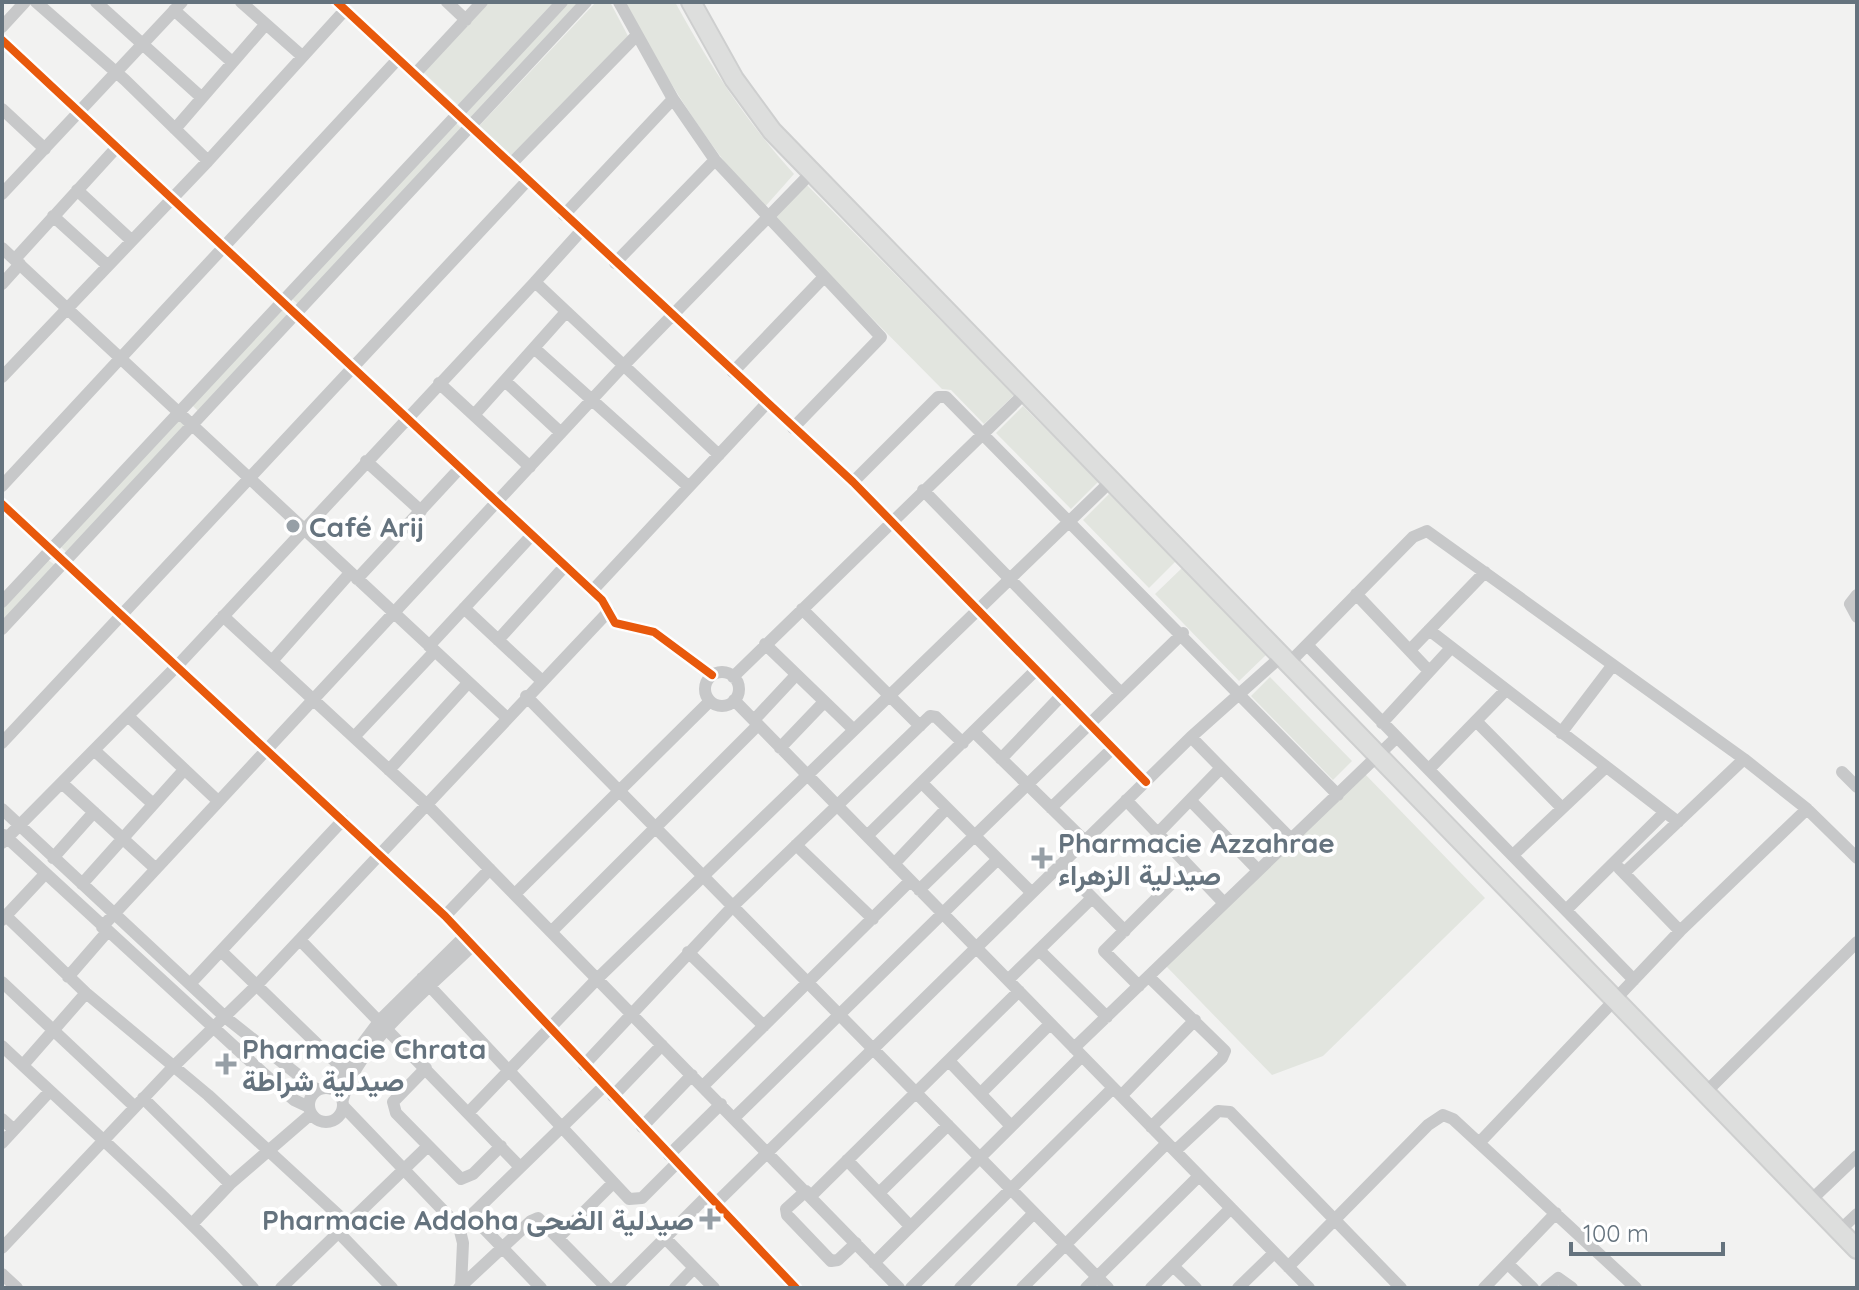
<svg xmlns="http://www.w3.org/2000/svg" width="1859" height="1290" viewBox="0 0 1859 1290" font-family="Quicksand,Vazirmatn,sans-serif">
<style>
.green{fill:#e2e5df}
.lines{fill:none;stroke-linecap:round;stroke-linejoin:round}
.secondary-casing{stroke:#cecfcf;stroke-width:22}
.minor{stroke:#c7c8c9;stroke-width:12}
.secondary{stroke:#dddedd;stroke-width:18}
.cycleway-casing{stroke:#fff;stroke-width:13}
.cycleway{stroke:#e8590c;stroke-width:8}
.poi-dot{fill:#969fa6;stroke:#fff;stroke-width:3}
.labels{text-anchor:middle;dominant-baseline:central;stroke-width:8;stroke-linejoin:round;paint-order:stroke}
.poi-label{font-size:28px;font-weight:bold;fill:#65737e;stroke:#fff;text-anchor:start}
</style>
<rect width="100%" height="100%" fill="#f2f2f1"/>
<!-- green -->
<path class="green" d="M487,2H556L459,106L422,71Z
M565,2H579L472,119L464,112Z
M596,2H610L628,36L513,158L479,126Z
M624,2H675C710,66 745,120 794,174L763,209C707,145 665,77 624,2Z
M455,122L462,129L298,304L291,298Z
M806,184L1014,395L984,424L951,390L942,389L772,217Z
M280,308L287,315L198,411L191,404Z
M1023,406L1098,482L1071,509L996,433Z
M181,415L188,423L67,553L59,545Z
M1109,494L1176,561L1149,588L1083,520Z
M47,559L55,565L2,623V608Z
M1182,568L1266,655L1239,681L1155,594Z
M1270,677L1352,761L1333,780L1251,696Z
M1364,773L1485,898L1323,1056L1272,1075L1166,966Z"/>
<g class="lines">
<!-- secondary casing -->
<g class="secondary-casing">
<path id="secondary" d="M691,2L734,79L772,131L1857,1249"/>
</g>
<!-- minor -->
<path class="minor" d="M36,2L125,80L208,161
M96,2L201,97
M241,2L302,56
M337,2L853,482L1146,782
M447,2L466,20
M619,2L673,99L715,160L881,337L793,428
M174,10L232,62
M2,27L25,2
M2,40L602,600L615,623L654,632L712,675
M415,74L482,2
M2,109L45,149
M175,129L265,25
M511,164L637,35
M77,190L131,240
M2,194L182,2
M564,215L673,99
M53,216L107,265
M2,248L506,717
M15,259L117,147
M615,263L715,160
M535,282L581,231
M2,284L20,264
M534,348L689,487
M733,372L824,277
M2,377L208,161L345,10
M505,381L561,433
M439,383L530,467
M474,415L566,312
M366,461L421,511
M853,482L938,397H946L1338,795
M2,486L398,59
M923,490L1119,691
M2,504L445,916L796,1288
M357,579L460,468
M592,591L767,403
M1356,594L1429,671
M1857,595L1850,604L1857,617
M2,602L562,2
M464,608L541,680
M802,609L920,726
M223,616L426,804L899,1288
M2,629L586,2
M1429,630L1678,822
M498,640L565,566
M765,644L853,729
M429,646L532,535
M1309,647L1634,980
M1410,650L1485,572
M272,661L350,573
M1290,662L1413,537L1427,531L1744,759L1807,809L1857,858
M705 689a17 17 0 1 1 34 0a17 17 0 1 1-34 0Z
M733,677L1026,392
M526,696L1108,1288
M734,700L1309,1288
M129,717L218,801
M754,720L796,675
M1476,721L1562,808
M1382,723L1450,649
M974,732L1085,841
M1561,733L1612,666
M354,737L434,652
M1191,737L1290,838
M2,743L528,180
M780,748L824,702
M95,751L153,804
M1001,759L1062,695
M1429,769L1505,691
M389,770L468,683
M1842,772L1857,787
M922,783L1032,893
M63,784L156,869
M1126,800L1224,903
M1190,800L1258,870
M1051,808L1113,748
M2,809L225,1017L317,1090
M1158,833L1221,768
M4,835L262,1072L294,1100L309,1107
M867,836L1036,670
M2,843L178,665L535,282L719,455
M796,845L873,919
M1513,855L1606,767
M53,858L94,812
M894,864L947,808
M1060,865L1125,931
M1619,868L1680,931
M1624,873L1744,759
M82,884L184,770
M919,890L1183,633
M515,894L710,701
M1566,910L1665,812
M6,916L86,993L208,1095L348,1224
M445,916L490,869
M2,920L45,874
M102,927L623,366L812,172
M551,932L758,725
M300,940L520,1167
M1039,950L1107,1017
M221,951L346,1072
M688,952L764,1026
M68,977L107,932
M1149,977L1225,1051L1222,1058L1151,1127
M422,978L629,1199L642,1198L677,1163
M1008,980L1092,898
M2,982L135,1107
M190,984L343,820
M1139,986L1104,951L1189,866
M2,1046C87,1126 174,1202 253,1288
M1074,1048L1397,737
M949,1061L1011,1126
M23,1065L86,993
M584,1065L734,905L930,716L936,717L963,743
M426,1068L393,1102L396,1113L461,1179L473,1174L501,1146
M703,1086L910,881
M309 1105a17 17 0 1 1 34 0a17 17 0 1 1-34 0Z
M329,1088L380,1020L464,937
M981,1093L1050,1024
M1705,1093L1857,942
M613,1096L662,1045
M1121,1096L1195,1020
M143,1098L230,1184
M343,1099C357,1044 432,986 472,946
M344,1107L459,1227L463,1243L461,1287
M469,1112L597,979L1112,480
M734,1118L998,859
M2,1119L14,1130
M642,1127L692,1075
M2,1143L50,1091
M1479,1143L1680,931L1807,809
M1175,1151L1218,1111L1230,1112L1401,1288
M669,1155L721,1104
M847,1160L910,1226
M806,1191L786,1209L787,1215L831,1261L838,1260L856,1243
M879,1193L948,1125
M811,1196L1019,991
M1810,1201L1857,1156
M715,1204L1191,737L1283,655
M471,1215L541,1288
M193,1223L230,1184L311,1114
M459,1227L604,1086
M1839,1231L1857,1214
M339,1233L392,1288
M559,1237L613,1183
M665,1238L714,1288
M2,1248L172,1068L257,985L609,611
M874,1263L1082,1056
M1508,1264L1533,1288
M1173,1266L1196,1288
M1288,1267L1428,1125L1443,1115L1453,1119L1636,1288
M2,1274L17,1288
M281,1288L428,1146
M459,1288L531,1221L538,1218L607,1288
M615,1288L707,1196
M675,1288L694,1268
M911,1288L1113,1088
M960,1288L1034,1213
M1022,1288L1167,1143
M1086,1288L1199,1176
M1151,1288L1231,1208
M1238,1288L1274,1253
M1484,1288L1556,1213
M1546,1288L1558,1278L1572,1288"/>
<!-- secondary -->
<use href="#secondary" class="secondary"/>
<!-- cycleway casing -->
<g class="cycleway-casing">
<path id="cycleway" d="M337,2L853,482L1146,782
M2,40L602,600L615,623L654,632L712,675
M2,504L445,916L796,1288"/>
</g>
<!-- cycleway -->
<use href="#cycleway" class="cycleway"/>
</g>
<!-- markers -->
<g class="poi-dot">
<circle cx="293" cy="526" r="8"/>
<path d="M1038 846h8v8h8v8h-8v8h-8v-8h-8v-8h8z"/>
<path d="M222 1052h8v8h8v8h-8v8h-8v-8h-8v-8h8z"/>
<path d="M706 1207h8v8h8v8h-8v8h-8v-8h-8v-8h8z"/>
</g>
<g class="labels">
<!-- poi labels -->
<g class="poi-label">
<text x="309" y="526">Café Arij</text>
<text x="1058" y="842">Pharmacie Azzahrae<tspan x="1058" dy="32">صيدلية الزهراء</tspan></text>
<text x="242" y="1048">Pharmacie Chrata<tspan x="242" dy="32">صيدلية شراطة</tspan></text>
<text x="694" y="1219" text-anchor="end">Pharmacie Addoha صيدلية الضحى</text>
</g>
</g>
<!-- border -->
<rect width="1859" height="1290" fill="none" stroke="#65737e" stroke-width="8"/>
<!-- scale -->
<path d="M1571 1242v12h152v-12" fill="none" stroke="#65737e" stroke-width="4"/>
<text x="1583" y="1242" font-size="24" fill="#65737e" stroke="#ffffff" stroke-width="6" paint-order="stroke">100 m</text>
</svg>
